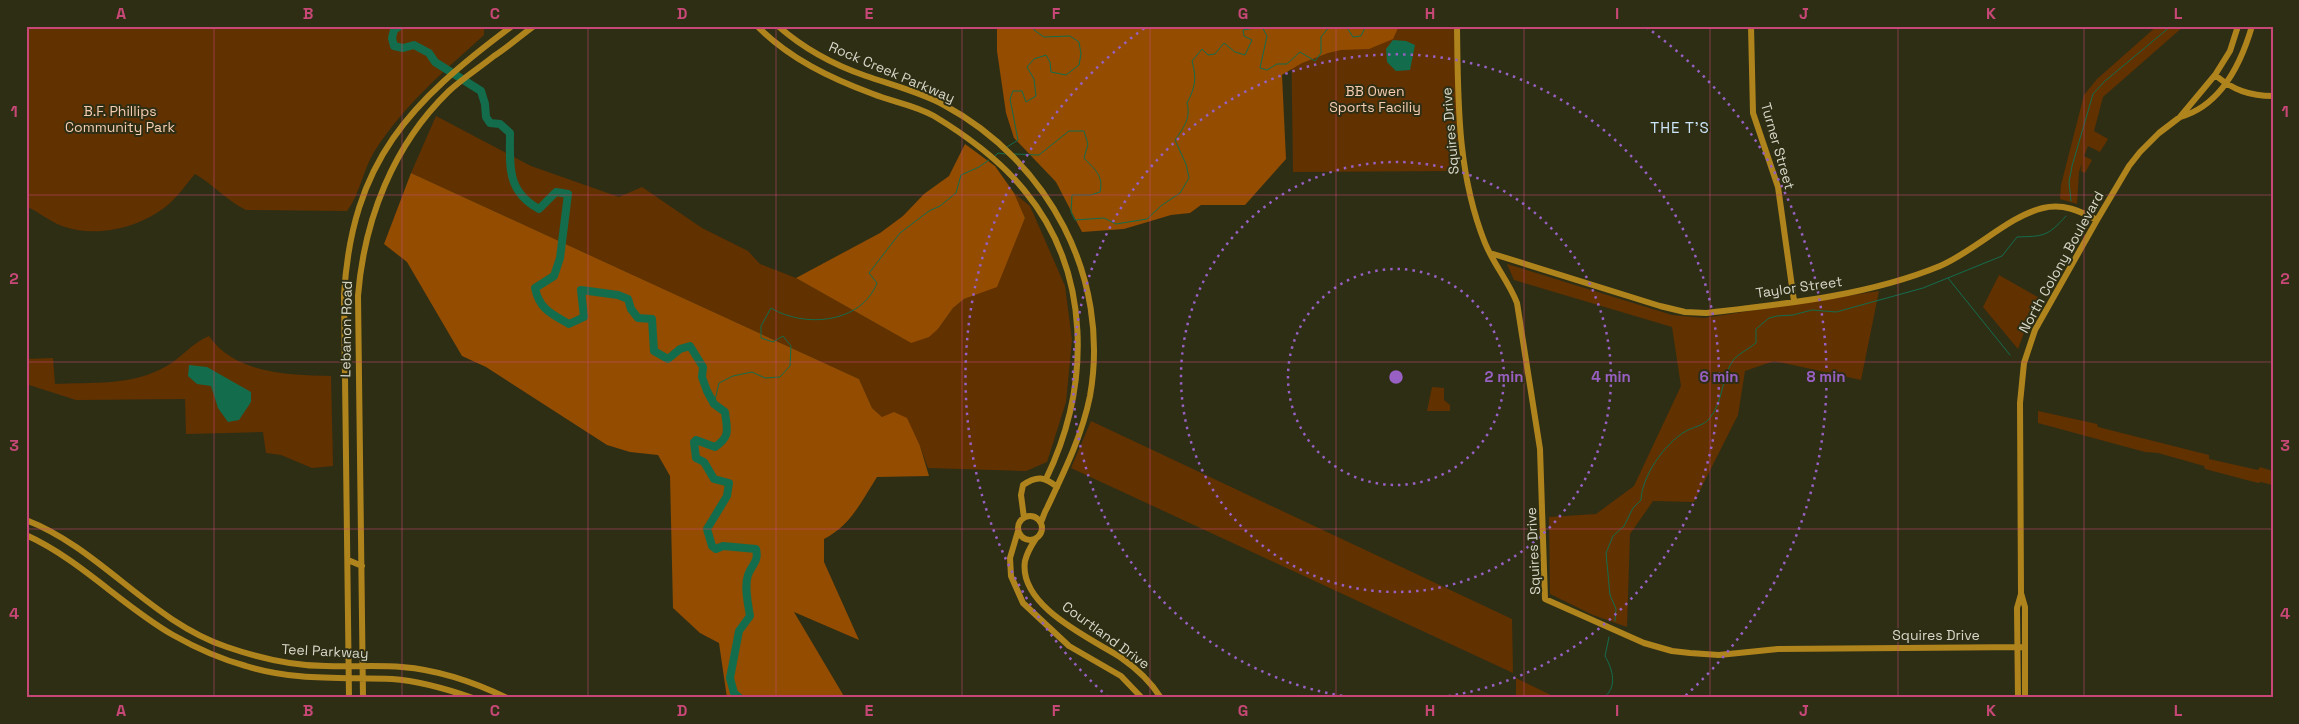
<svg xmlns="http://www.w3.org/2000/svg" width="2299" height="724" viewBox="0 0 2299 724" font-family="'Space Grotesk',sans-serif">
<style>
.green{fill:#623100}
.forest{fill:#934c00}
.water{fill:#136d4d}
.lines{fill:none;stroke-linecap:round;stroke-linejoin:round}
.stream{stroke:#136d4d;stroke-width:1}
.river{stroke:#136d4d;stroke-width:8}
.secondary{stroke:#b0841d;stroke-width:6}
.grid{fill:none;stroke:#c74876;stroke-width:1;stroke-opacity:0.55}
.ring{fill:none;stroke:#9760c2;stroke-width:2.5;stroke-dasharray:2.5 5}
.labels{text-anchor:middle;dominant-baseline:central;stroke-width:4;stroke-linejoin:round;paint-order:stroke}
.street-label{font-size:14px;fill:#d7d8c9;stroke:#2e2e15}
.park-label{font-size:14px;fill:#f5ccb0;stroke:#2e2e15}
.neighbourhood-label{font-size:15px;letter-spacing:1px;fill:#cde6fc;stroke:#2e2e15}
.centre{fill:#9760c2;stroke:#2e2e15;stroke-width:2.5}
.ring-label{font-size:15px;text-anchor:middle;font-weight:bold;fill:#9760c2;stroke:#2e2e15;stroke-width:4;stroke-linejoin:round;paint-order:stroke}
.neatline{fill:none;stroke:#c74876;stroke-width:2}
.grid-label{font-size:16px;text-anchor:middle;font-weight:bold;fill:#c74876}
</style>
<rect width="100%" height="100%" fill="#2e2e15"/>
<!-- green -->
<path class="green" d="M26,26H484V35C444,71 404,105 374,152C363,170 360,194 347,211L246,210C227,201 213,184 195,174C187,183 179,195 170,203C143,227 97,239 62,226C49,221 39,212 26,206Z
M1291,26H1454L1459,171L1293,172Z
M2157,26H2184L2103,97L2094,131L2108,139L2100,152L2088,146L2084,156L2092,160L2085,173L2081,171L2082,163L2079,172L2077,204L2060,199L2061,185L2084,95L2097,79Z
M436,116L531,166L619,197L642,187L702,228L748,251L760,264L796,278L911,343L938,329L953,308L964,299L997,286L1025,218L1014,193L1030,206L1065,286L1072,340L1066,402L1047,462L1026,471L928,468L920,446L882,417L872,408L859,379L411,173Z
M1507,264L1672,315L1704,318L1879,291L1861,380L1774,361L1745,371L1738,415L1694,502L1653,501L1630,534L1627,627L1593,615L1550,594L1549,517L1596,514L1634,486L1681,386L1672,327L1514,280Z
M1999,275L2041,299L2025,330L2018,349L1983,307Z
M209,336C235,374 289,375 331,376L333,466L312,468L281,455L266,453L263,432L186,434L185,399L76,400L26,384V359L53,358L55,384C92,382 131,386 165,367C182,358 190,344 209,336Z
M1432,387L1444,388V400L1450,405V411H1427Z
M2038,411L2097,424L2098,427L2209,455V459L2258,470L2260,467L2273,471V485L2261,482L2258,483L2205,469L2204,466L2158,453L2145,452L2038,423Z
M1091,421L1512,619L1513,673L1071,468Z
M1516,678L1557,698H1516Z"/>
<!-- forest -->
<path class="forest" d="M997,26H1399L1393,39L1369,49L1341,50L1328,53L1302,63L1282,75L1286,159L1245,205H1201L1190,213L1171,215L1124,229L1082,232L1056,182L1014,138L1006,113L997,51Z
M965,144L995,166L1014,193L1025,218L997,287L964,299L953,308L938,329L929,337L911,343L796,278L880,233L903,216L924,194L949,176Z
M411,173L859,379L872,408L882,417L894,412L907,418L920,446L929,476L877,477C861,502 851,525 824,539V562L859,640L794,612L845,698H727L719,643L700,633L673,608L670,476L658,455L630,452L607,445L486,367L462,356L407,262L384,244Z"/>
<!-- water -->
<path class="water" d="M1393,40L1406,41L1415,45L1410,70L1396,71L1387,62L1386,49Z
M189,365L207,367L251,392V402L239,420L228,422L218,408L211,386L197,384L188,376Z"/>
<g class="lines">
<!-- stream -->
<path class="stream" d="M1346,26L1353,37L1361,36L1366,26
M1007,147L1018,140L1010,99L1013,91H1022L1026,102L1036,96L1034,79L1027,67L1034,59L1046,55L1050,62L1051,72L1066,75L1079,65L1081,54L1079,42L1070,36L1044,37L1034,30V26
M1014,154L1039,155L1069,131H1084L1088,144L1084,158C1094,169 1104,175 1100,192L1091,195H1072L1071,212L1075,220L1104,218L1116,224L1147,219L1162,205L1180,193L1189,178L1186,164L1175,140C1184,127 1191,118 1187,103C1195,88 1197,79 1192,61L1202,49L1208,55L1215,54L1224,43L1235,52L1245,55L1252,40L1244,36L1243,30L1262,27L1267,36L1260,68L1267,70L1277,64H1287L1300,52L1315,61L1321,53V37L1330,26
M995,156L998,153L1005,154
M2071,201L2069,182L2072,166L2093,94L2105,81L2171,26
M1948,278L2010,355
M714,404L719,383L733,376L752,372L765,378L780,377L790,366L791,346L783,336L773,342L761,338V326L771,308C804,328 861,324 877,283L869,273L900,233L929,211L940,206L956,193L961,175L979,167L989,160
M1615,621L1616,609L1610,595L1606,553L1613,536L1624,526L1633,508L1641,500C1642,476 1664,444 1686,431C1693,427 1703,426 1709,419C1724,402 1721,376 1734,359C1740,353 1750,348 1756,343V329L1769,318L1777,316L1793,315L1812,310L1836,312L1923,288L2002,256L2017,237C2044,236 2047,237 2066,216
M1603,698C1618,688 1613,670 1605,656L1609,637"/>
<!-- river -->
<path class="river" d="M400,26L394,30L392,38L394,46L403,48L414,45L429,53L435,62L481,91L485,104L486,117L490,123L500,124L510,133C510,165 506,191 539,209L556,192L568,194L560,258L554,276L535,288C539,309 552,314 569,324L584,317L581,290L618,295L628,299L631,309L638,318L652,319L654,351L668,359L680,349L690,346L703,367L702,377L707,391L714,404L725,412C727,430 731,436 715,447L696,440L694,442L696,458L704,462L714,479L729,483L727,496L707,529L712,546L716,549L723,546L756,549C759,562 752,564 748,575C744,586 748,604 750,616L739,631L730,678L734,693L740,698"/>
<!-- secondary -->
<path class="secondary" d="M757,26C790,59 830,78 873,94C893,102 915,105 934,116C967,136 999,159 1024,190C1092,272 1091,386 1046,479
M778,26C803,48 834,65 866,76C892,85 920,92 944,105C1048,161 1111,277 1090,396C1082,436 1064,472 1047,508C1044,513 1043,518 1041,522
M1457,26C1458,101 1457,173 1485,243C1494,265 1509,282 1517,303L1540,449L1545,599L1644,643L1672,651L1690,653L1719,655L1778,649L2025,647
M1751,26L1753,113L1778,187L1794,301
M2215,75C2233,90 2250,96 2273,96
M2180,117C2220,106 2241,64 2252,26
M1490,253L1660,306L1685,312L1706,313C1784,304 1867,296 1940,266C1975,251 2009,216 2043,208C2063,203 2080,211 2097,220
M1018 528a12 12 0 1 1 24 0a12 12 0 1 1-24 0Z
M1024,518L1021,495L1023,485C1037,475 1045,477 1057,487
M26,520C101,549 150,621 227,647C259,658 292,666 326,666C351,667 377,665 402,667C439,670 474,682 507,698
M1018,531L1010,558L1011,576L1023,603L1069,646L1121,676L1142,698
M26,535C81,560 121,605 173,635C196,648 220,659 246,666C293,681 343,677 392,679C420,681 447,689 473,698
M1035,540C1031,546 1027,553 1025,561C1018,606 1090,638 1120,657C1136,668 1151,682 1161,698
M348,560L362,566
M349,698L344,295C352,161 410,102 512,26
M363,698L358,296C364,220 393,145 449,91C463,78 479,68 494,56C508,47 520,36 534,26
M2018,698L2017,608L2021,594
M2025,698V607L2021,593L2020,403L2024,363L2035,330L2097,220L2129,166L2140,152L2159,133L2180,117L2215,75L2230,51L2238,26"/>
</g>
<!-- grid -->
<path class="grid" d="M214,26V698M402,26V698M588,26V698M776,26V698M962,26V698M1150,26V698M1336,26V698M1524,26V698M1710,26V698M1898,26V698M2084,26V698M26,195H2273M26,362H2273M26,529H2273"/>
<!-- distance rings -->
<g class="ring">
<circle cx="1396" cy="377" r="108"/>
<circle cx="1396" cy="377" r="215"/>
<path d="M1357 698A323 323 0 1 1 1435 698"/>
<path d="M1108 697A430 430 0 0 1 1146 27M1646 27A430 430 0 0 1 1684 697"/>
</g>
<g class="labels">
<!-- street labels -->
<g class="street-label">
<text transform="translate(892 72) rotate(23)">Rock Creek Parkway</text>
<text transform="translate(1450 131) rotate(-95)">Squires Drive</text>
<text transform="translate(1778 146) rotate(74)">Turner Street</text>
<text transform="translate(2061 262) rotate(-61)">North Colony Boulevard</text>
<text transform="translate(1799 287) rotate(-8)">Taylor Street</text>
<text transform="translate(346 329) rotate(-89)">Lebanon Road</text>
<text transform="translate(1533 551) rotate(-93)">Squires Drive</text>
<text transform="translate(1106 635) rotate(36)">Courtland Drive</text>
<text x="1936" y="635">Squires Drive</text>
<text transform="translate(325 651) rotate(3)">Teel Parkway</text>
</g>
<!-- park labels -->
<g class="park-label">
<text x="1375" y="91">BB Owen<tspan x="1375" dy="16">Sports Faciliy</tspan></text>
<text x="120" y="111">B.F. Phillips<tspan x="120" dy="16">Community Park</tspan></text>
</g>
<!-- neighbourhood labels -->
<g class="neighbourhood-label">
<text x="1680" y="127">THE T'S</text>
</g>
</g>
<circle cx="1396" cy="377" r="8" class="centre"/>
<g class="ring-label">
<text x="1504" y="382">2 min</text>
<text x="1611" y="382">4 min</text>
<text x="1719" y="382">6 min</text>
<text x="1826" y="382">8 min</text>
</g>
<!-- border -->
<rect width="2299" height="724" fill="none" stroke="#2e2e15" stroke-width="55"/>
<rect x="28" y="28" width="2244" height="668" class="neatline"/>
<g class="grid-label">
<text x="121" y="19">A</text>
<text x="308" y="19">B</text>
<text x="495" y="19">C</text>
<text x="682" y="19">D</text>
<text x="869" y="19">E</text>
<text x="1056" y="19">F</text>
<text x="1243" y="19">G</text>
<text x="1430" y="19">H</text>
<text x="1617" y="19">I</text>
<text x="1804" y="19">J</text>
<text x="1991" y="19">K</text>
<text x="2178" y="19">L</text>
<text x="14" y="117">1</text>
<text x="2285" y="117">1</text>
<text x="14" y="284">2</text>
<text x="2285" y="284">2</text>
<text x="14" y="451">3</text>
<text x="2285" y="451">3</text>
<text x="14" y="619">4</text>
<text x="2285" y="619">4</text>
<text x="121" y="716">A</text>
<text x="308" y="716">B</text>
<text x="495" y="716">C</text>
<text x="682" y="716">D</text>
<text x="869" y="716">E</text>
<text x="1056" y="716">F</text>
<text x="1243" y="716">G</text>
<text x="1430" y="716">H</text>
<text x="1617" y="716">I</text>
<text x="1804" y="716">J</text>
<text x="1991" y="716">K</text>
<text x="2178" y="716">L</text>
</g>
</svg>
